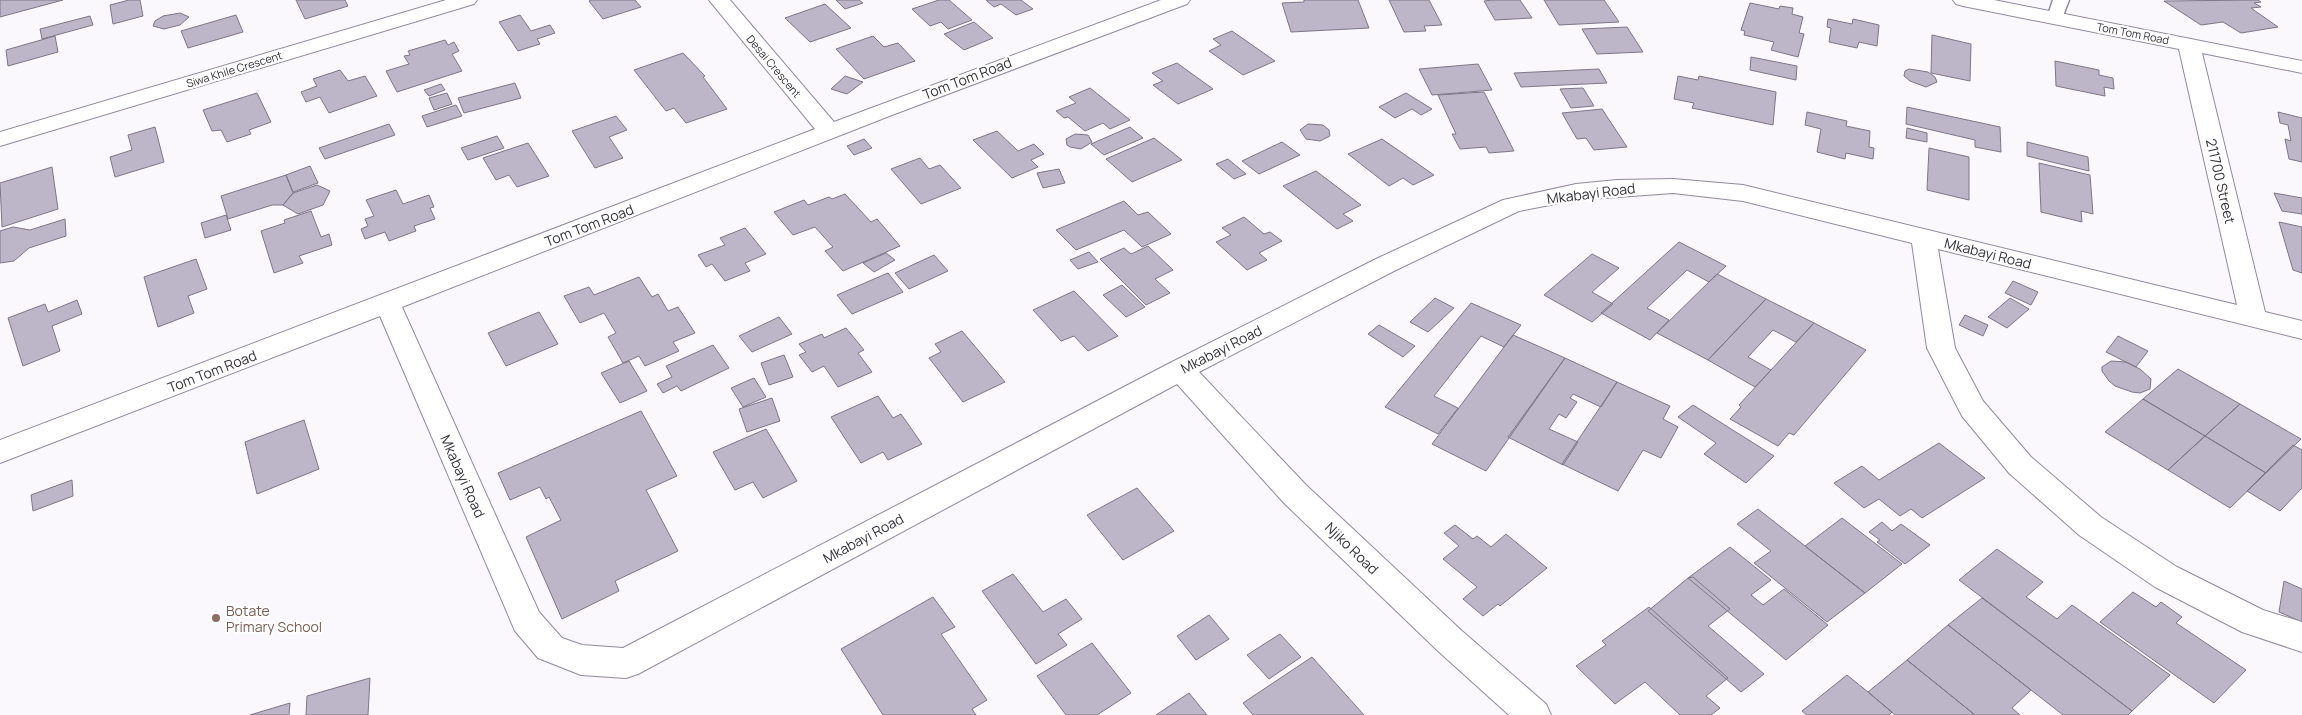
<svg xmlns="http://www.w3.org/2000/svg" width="2302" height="715" viewBox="0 0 2302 715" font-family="Manrope,sans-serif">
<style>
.building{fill:#bdb6c9;stroke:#7d7688}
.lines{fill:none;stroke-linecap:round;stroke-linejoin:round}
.service-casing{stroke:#918a9d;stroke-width:3}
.minor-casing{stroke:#918a9d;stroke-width:2}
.service{fill:#fff;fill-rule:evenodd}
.minor{fill:#fff;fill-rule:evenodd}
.education-dot{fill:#8d6e63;stroke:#fff;stroke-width:2}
.labels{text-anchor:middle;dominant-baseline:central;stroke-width:4.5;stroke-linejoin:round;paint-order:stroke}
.far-street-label{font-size:11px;fill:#343138;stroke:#fff}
.street-label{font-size:14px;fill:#343138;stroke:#fff}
.education-label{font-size:14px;fill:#785e54;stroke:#fff;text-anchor:start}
</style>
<rect width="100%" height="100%" fill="#faf8fc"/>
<!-- building -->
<path class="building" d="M0,0H63L0,17Z
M129,0H140L143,16L113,24L110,5Z
M296,0H345L348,6L305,19Z
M591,0H635L641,7L603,19L589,1Z
M836,0H859L863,3L845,9Z
M939,0H949L972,20L948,29L941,22L930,26L912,9Z
M986,0H1021L1033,9L1016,15L1001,4L994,7Z
M1304,0H1358L1369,28L1291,32L1282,3L1304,2Z
M1389,0H1429L1442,25L1424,26L1426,31L1404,32Z
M1493,0H1520L1532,18L1495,20L1484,1Z
M1544,0H1604L1619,22L1559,25Z
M2258,0L2261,2L2254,3L2261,7L2251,8L2278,27L2241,33L2223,22L2201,25L2164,1Z
M1750,3L1779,9L1780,6L1793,8L1792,14L1803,17L1799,33L1804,34L1798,57L1771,50L1774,42L1744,35L1745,31L1741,30Z
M825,4L851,28L810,42L785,18Z
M180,13L189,17L180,25L164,29L153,26L155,21L163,16Z
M236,15L243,32L188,48L181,31Z
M520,15L531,31L550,25L555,33L537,39L540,44L518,51L499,22Z
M90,16L93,25L42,39L40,29Z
M1828,19L1852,24L1853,19L1879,25L1877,46L1859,42L1857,48L1829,42L1831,28L1827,27Z
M974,22L993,38L964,50L944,34Z
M1627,27L1643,52L1597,54L1582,29Z
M1232,31L1275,61L1243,75L1209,51L1221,45L1213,39Z
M1932,35L1971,44L1970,81L1931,73Z
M55,36L58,52L8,66L6,50Z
M873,36L884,47L898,43L915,61L864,79L836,49Z
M445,40L448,45L454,42L459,51L452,54L462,71L397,92L386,71L409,64L404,56L410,55L408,51Z
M683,53L705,76L703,77L727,109L686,123L674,108L666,111L634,70Z
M1751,57L1797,66L1796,80L1750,70Z
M2055,61L2099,70V75L2113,78L2114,89L2104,87L2105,96L2056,86Z
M1177,63L1213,89L1178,104L1153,85L1163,81L1152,73Z
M1478,64L1492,90L1432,95L1419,69Z
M1599,69L1607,83L1521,87L1514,73Z
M1909,69L1928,72L1935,77L1937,82L1926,87L1910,81L1904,76L1905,71Z
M340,70L348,81L365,76L377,96L329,113L320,97L306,102L301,92L317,86L313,79Z
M845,76L863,82L847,94L831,89Z
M1678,76L1698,80L1699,76L1776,92L1773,125L1692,108L1694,103L1674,99Z
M515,83L521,98L464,113L458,98Z
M441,84L445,90L429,96L424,90Z
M1090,88L1130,120L1110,129L1103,123L1085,131L1068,117L1064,118L1056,111L1076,103L1069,97Z
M1583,88L1594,106L1571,108L1560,89Z
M1484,92L1514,151L1489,153L1486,147L1460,149L1452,134H1456L1438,95Z
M257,93L271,122L249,130L251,134L227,142L221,130L212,131L203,110Z
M447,93L452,104L434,110L429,98Z
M1406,93L1432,109L1421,115L1412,109L1395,118L1379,107Z
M456,105L462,116L427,127L422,116Z
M1907,107L2000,127L2001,152L1975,147V140L1906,124Z
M1602,109L1627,147L1594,150L1586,138L1577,139L1562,113Z
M1807,112L1847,121L1846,126L1870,131L1869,147L1874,148L1873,159L1846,153L1845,159L1817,152L1821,129L1805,125Z
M2278,112L2302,118V162L2289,159L2285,139L2291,141L2288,125L2280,123Z
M616,116L627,130L609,137L623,158L595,168L572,131Z
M389,124L395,135L325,159L319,148Z
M1308,124L1323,125L1329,130L1330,136L1320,141L1306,139L1300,130Z
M155,127L164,162L115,177L110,157L132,150L128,135Z
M1130,127L1143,138L1104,155L1091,144Z
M1907,128L1927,133V142L1906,138Z
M997,131L1018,151L1034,144L1044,154L1031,160L1038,167L1012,178L973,140Z
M1075,134L1088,135L1092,142L1081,149L1070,147L1067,145L1066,139Z
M497,136L504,148L468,160L461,148Z
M1154,138L1182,160L1132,182L1106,159Z
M864,139L872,148L854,155L847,146Z
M1382,139L1434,175L1413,185L1403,178L1389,186L1348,154Z
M1282,142L1300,155L1259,174L1242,161Z
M2027,142L2088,157L2089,171L2027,156Z
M528,143L549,176L517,187L509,175L496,180L483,158Z
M1929,148L1969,157V200L1927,190Z
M920,158L929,169L940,165L961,188L921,204L891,169Z
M1228,159L1246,174L1234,179L1216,164Z
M2039,163L2090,175L2093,214L2081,211L2082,222L2041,212Z
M310,166L318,183L293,192L286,175Z
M52,167L58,209L2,227L0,183Z
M1059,169L1065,183L1043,188L1037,173Z
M1316,171L1361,205L1343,214L1353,221L1337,229L1283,186Z
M286,175L293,193L283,205H272L228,219L221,196Z
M317,185L330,191L323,205L298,214L283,205L293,193Z
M396,190L403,204L429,195L434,207L430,208L435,219L414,226L416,231L389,241L385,232L365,239L361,229L368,226L365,219L374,216L366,200Z
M2274,193L2302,198V214L2282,211Z
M845,194L871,222L877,219L900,246L843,271L825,251L833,247L815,227L793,235L774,212L804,200L808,205L829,197L832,199Z
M1124,201L1138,215L1148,212L1171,234L1142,247L1124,230L1076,250L1056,230Z
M311,211L321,237L329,234L332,245L299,256L303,263L274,273L261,231L285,223L284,220Z
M226,215L231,230L205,238L201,223Z
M1244,217L1264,234L1270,232L1282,241L1259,253L1267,260L1247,270L1216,242L1231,235L1222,228Z
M65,219L66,236L29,248L14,261L0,263V231L13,227L30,230Z
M2279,222L2302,227V273L2293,270Z
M745,228L766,254L745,263L750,271L725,281L712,264L706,267L698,255L725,245L720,238Z
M1679,242L1726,266L1709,282L1687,270L1647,308L1669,320L1650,340L1601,313Z
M1148,246L1173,270L1155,279L1170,293L1146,305L1100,259L1124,248L1131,254Z
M1089,252L1098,262L1078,269L1070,260Z
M886,253L895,260L874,272L863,263Z
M1592,254L1619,268L1592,292L1613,304L1592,322L1544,295Z
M934,255L948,271L909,289L895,273Z
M196,259L207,289L188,296L194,313L158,327L144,277Z
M888,273L903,292L852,314L837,295Z
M1717,274L1766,299L1708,360L1657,333Z
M639,277L652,297L658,294L668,311L678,307L695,333L673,342L679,351L645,366L639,356L623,363L608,337L616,333L604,313L580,323L564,296L589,287L594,295Z
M2013,281L2038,292L2031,305L2005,293Z
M1122,285L1145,307L1126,317L1103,295Z
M1074,291L1118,336L1088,351L1074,336L1061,341L1033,310Z
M1435,298L1454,308L1428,332L1410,322Z
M2010,298L2029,309L2007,328L1988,317Z
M1766,299L1814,323L1796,342L1773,330L1748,357L1771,370L1755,387L1708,360Z
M77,300L82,314L52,326L60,351L23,366L8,318L45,304L48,312Z
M1471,303L1521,325L1504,347L1481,336L1434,396L1458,408L1438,434L1385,407Z
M539,312L558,344L506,366L488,333Z
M1965,315L1988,325L1983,336L1959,325Z
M779,317L792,334L752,352L739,336Z
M1814,323L1866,350L1794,435L1789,433L1778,446L1730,419L1741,407L1739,405Z
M1379,325L1415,346L1403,357L1368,334Z
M846,328L864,350L858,353L872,372L838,387L824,366L812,372L799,355L806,352L799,344L822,334L824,338Z
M962,331L1005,382L963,402L929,358L941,352L935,344Z
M1513,335L1565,358L1486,471L1432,444Z
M2118,336L2148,351L2136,367L2106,352Z
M713,345L729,368L681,391L677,386L663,393L657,384L672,377L666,366Z
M784,355L793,377L769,385L761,363Z
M1565,358L1617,382L1601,407L1573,394L1570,398L1577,402L1566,418L1559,414L1549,429L1578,442L1563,465L1508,437Z
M629,361L647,391L620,403L601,373Z
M2111,361L2126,362L2140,369L2151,379L2150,389L2140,393L2132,392L2115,386L2109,381L2102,371V367Z
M2178,369L2240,404L2205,436L2143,399Z
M754,378L766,397L743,407L731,388Z
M1617,382L1670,406L1663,419L1678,427L1661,458L1643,450L1618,491L1562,464Z
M878,396L893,418L901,414L922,444L888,460L883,452L861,463L831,417Z
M772,398L780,421L747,432L739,409Z
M2143,399L2205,436L2168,470L2105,432Z
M2240,404L2301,439L2266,473L2205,436Z
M1693,405L1774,456L1746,483L1704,454L1716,443L1678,417Z
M641,411L677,476L646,490L678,551L615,581L619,591L562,619L526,537L561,520L549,497L546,499L540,487L510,500L498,473Z
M304,420L319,469L257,494L245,442Z
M766,429L797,481L763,498L753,482L735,490L713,452Z
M2205,436L2266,473L2230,508L2168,470Z
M1939,443L1985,478L1922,518L1911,509L1900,516L1879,499L1864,508L1834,483L1862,466L1879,480Z
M2293,445L2302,450V488L2280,511L2247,491Z
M72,480L73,496L33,511L31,495Z
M1137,488L1174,531L1123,560L1087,515Z
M1758,509L1805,546L1865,593L1827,622L1754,563L1771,551L1737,524Z
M1842,518L1902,564L1865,593L1805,546Z
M1882,522L1892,531L1901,524L1930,545L1905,564L1877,542L1880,540L1869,532Z
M1455,525L1473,539L1477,536L1491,547L1506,534L1547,568L1500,606L1498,604L1483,616L1463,599L1477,587L1443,559L1459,546L1444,533Z
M1730,547L1771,580L1751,595L1763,605L1784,589L1828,625L1786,660L1688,578Z
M1997,549L2043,582L2026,597L2057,619L2072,605L2170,675L2132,711L1959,580Z
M1013,574L1043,612L1066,599L1082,619L1058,634L1067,645L1036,664L982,591Z
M1693,577L1730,609L1708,626L1764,674L1741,692L1648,611L1688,578Z
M2284,581L2302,589V622L2279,612Z
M2133,592L2156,607L2161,602L2182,617L2176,623L2246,670L2214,703L2100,622Z
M933,597L955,627L941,634L987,700L972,709L976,715H883L841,649Z
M1982,598L2132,711L2128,715H2063L1948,625Z
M1649,607L1728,678L1706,696L1720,708L1711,715H1680L1645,682L1615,704L1576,666L1606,645L1602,641Z
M1209,615L1229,639L1196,660L1177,636Z
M1948,625L2031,690L2012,708L2020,715H1975L1907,660Z
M1280,634L1301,657L1269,679L1247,655Z
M1092,643L1131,693L1097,715H1066L1037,676Z
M1312,657L1364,715H1253L1243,703Z
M1907,660L1975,715H1895L1868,692Z
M1847,675L1868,692L1892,712L1889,715H1807L1802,711Z
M370,678L368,715H306L307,696Z
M1189,693L1207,715H1156Z
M290,703L289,715H250Z"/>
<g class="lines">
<!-- service casing -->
<g class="service-casing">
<path id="service" d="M2053,0H2069L2061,21H2049L2047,18Z"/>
</g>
<!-- minor casing -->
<g class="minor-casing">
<path id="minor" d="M446,0H477L474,4L0,146V132Z
M709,0H730L834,122L1161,0H1190L1187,4L892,115L402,307L539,612L562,638L582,645L623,648L1170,363L1376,259L1503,200L1576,184L1617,180L1673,179L1743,185L2237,305L2179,49L1963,6L1956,4L1953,0H1994L2302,61V73L2202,53L2265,312L2302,321V339L1938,249L1955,348L1983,401L2031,457L2101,517L2177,567L2263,610L2302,622V652L2242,632L2155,587L2079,535L2009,473L1962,416L1927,348L1912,243L1743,201L1673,193L1576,200L1519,211L1394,271L1199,372L1306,485L1462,631L1546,704L1551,715H1509L1438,651L1284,503L1177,384L638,674L626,678L581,675L538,658L515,631L380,316L0,463V440L815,129Z"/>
</g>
<!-- service -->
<use href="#service" class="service"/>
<!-- minor -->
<use href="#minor" class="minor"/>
</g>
<!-- markers -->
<circle class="education-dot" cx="216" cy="618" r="5"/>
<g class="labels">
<!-- far-street labels -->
<g class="far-street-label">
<text transform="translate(2133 33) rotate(11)">Tom Tom Road</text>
<text transform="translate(774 66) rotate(50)">Desai Crescent</text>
<text transform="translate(234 69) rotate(-17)">Siwa Khile Crescent</text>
</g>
<!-- street labels -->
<g class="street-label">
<text transform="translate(967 78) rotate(-21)">Tom Tom Road</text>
<text transform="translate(2221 181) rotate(77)">211700 Street</text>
<text transform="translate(1591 193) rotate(-7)">Mkabayi Road</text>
<text transform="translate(589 225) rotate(-21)">Tom Tom Road</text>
<text transform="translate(1988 253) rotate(14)">Mkabayi Road</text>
<text transform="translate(1221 349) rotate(-27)">Mkabayi Road</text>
<text transform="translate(212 371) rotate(-21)">Tom Tom Road</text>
<text transform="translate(463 476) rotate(66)">Mkabayi Road</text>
<text transform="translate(863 538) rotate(-28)">Mkabayi Road</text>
<text transform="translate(1352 548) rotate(44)">Njiko Road</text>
</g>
<!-- education labels -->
<g class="education-label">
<text x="226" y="610">Botate<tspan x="226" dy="16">Primary School</tspan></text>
</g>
</g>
</svg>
